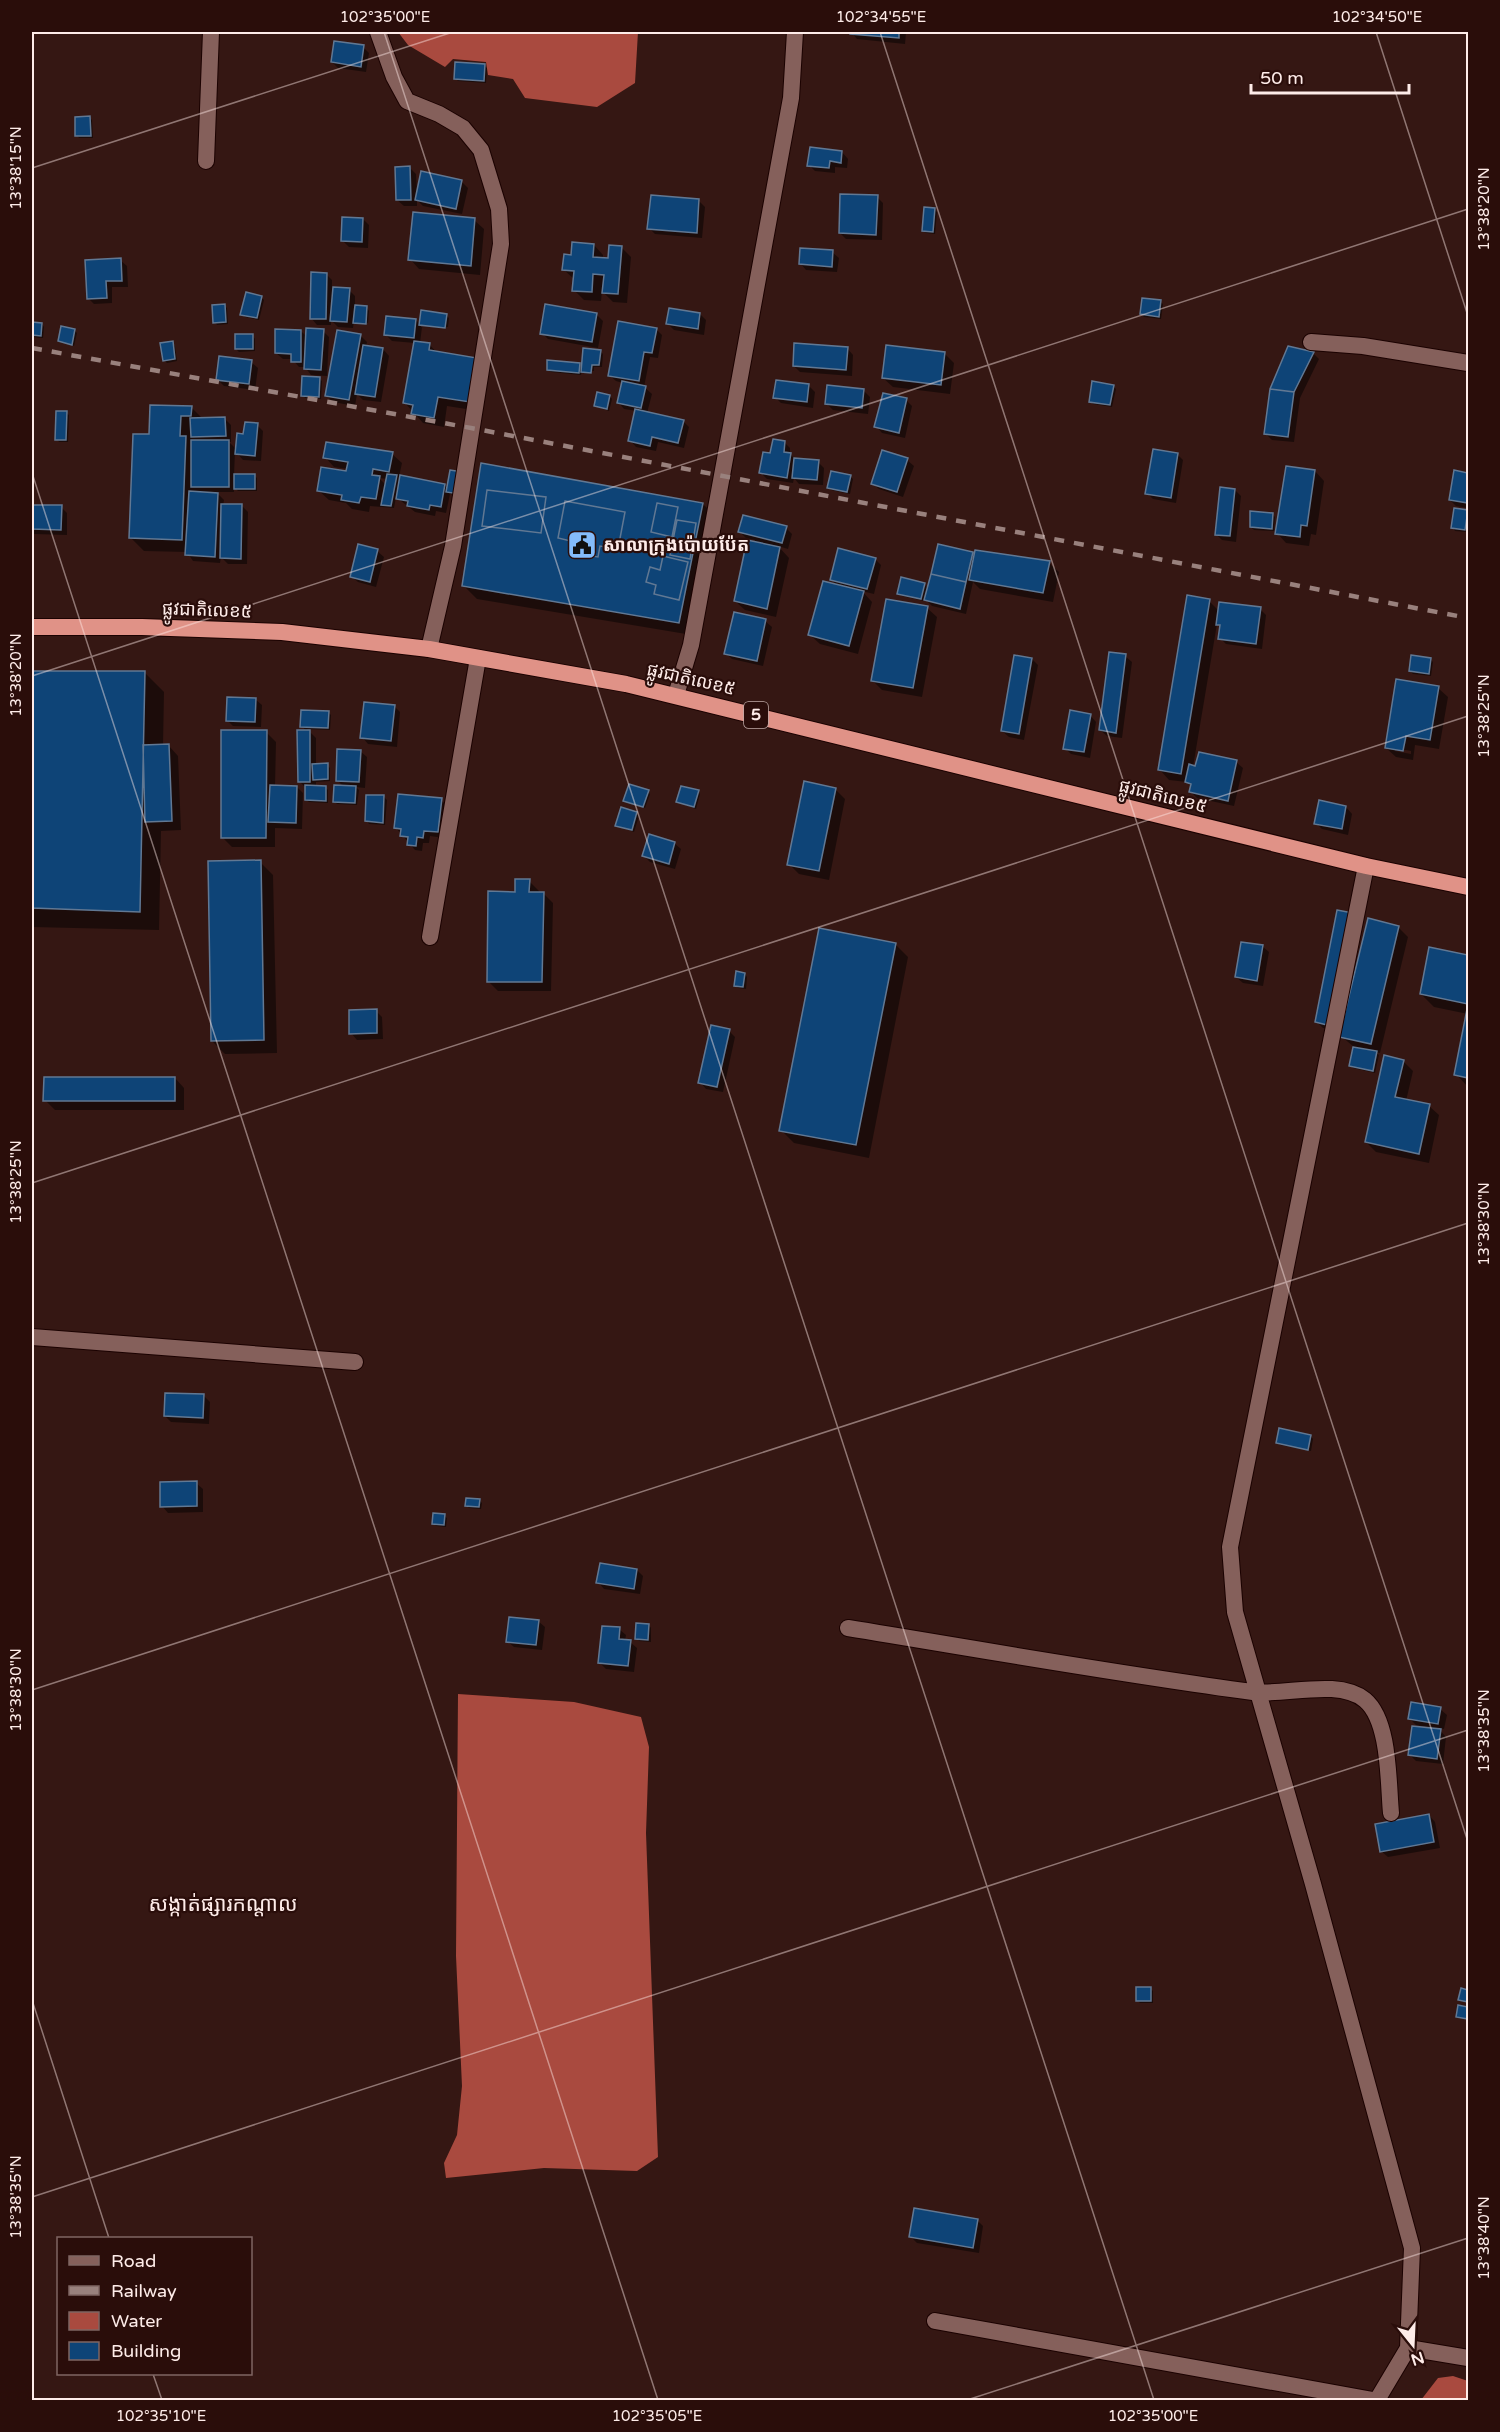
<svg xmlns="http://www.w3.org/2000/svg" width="1500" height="2432" viewBox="0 0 1500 2432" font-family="'Varela Round','Noto Sans Khmer',sans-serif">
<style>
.water{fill:#a94a3f}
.shadow{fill:#0007;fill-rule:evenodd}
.building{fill:#0e4477;stroke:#617893;stroke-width:1.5}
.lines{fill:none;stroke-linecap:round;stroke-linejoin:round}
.minor-casing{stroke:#1b0201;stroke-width:18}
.trunk-casing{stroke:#1b0201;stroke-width:18}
.minor{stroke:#85605b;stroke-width:16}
.trunk{stroke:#e09287;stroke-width:16}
.rail{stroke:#99817d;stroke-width:4.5;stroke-dasharray:10 10;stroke-linecap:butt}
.ticks{fill:none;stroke:#feece9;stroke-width:1.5;stroke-opacity:0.45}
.labels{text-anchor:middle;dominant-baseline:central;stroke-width:4.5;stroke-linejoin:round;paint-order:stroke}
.shield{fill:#2a0d0a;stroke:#bea9a6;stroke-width:1.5}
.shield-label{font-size:16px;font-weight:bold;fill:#feece9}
.poi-label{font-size:18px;font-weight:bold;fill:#feece9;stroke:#2a0d0a;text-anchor:start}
.street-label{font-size:18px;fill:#feece9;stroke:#2a0d0a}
.quarter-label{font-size:21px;fill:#feece9;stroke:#2a0d0a}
.neatline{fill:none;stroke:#feece9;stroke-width:2}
.ticks-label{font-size:15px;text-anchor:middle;fill:#feece9}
</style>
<rect width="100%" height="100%" fill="#351713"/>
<!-- water -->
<path class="water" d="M398,32H638L635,83L597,107L525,98L513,79L488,75L486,62L453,59L445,67L408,45Z
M458,1694L574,1702L641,1717L649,1747L646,1833L658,2157L637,2171L544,2168L446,2178L444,2163L457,2135L462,2086L456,1956Z
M1453,2376L1468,2381V2400H1421L1438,2378Z"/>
<!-- shadow -->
<path class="shadow" d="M851,32H906L905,44L857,39Z
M363,47L369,53L366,72L338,68L332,62Z
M484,66L487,68L486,83L458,81L456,78Z
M90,118L92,120L93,138H79L77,135Z
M842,152L848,159L847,168L835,167V173L815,171L809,165Z
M410,168L416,174L417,193L422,173L462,182L468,188L462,214L423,206L417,200V206H404L397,200Z
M877,197L883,203L882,240L846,239L840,233Z
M699,201L705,207L702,238L655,234L649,228Z
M934,209L937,212L935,234L926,233L923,231Z
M363,219L369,225L368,248L349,247L343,241Z
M474,220L484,229L480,275L419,269L410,259Z
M594,245L603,255V259H609L621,247L631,257L627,303L613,302L602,291L601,301L584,300L574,290V279L564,270L572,257Z
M832,252L839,258L837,272L806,270L800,263Z
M120,260L127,266L128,287H112V303L94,304L88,298Z
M326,274L332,280V289L349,290L355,296V307L367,308L369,311L368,323L354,321L353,328L338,327L331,320V325H317L311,318Z
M261,297L264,300L259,320L245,317L242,314Z
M1160,302L1163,304L1161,319L1144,317L1141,314Z
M224,305L227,308L228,324L217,325L215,322Z
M422,312L446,315L449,318L448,327L421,324V327L447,330L422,327L420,343L429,344L438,354L476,360L486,370L479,411L447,406L444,427L423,423L405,403L415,343L392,341L386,335L387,317L416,320L421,325Z
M596,314L603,321L598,348L548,339L542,333Z
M700,314L706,320L704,335L674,330L668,324Z
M32,324H42L44,327L43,338L32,337Z
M656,329L662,335L658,358L650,357L644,387L652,394L647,413L683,421L689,427L684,448L658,442L656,451L636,447L630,440L637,411L624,409L618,402L623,383L616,381L609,375Z
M74,330L77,333L74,346L59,341Z
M301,331L307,337L323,331L329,337L327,376L311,375L305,367H299L292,359H283L276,353Z
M360,335L367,342L366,347L383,349L389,356L381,402L363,400L357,394L355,406L333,402L327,396Z
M253,336L255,339V351L239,352L236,349Z
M172,343L175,346L177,361L167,363L164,360Z
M847,348L853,355L852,376L800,372L794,366Z
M600,351L603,354L602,367H594V371L582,370L581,375L551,372L548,370L579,365L583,369Z
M944,353L954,363L950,394L893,387L883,378Z
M1313,353L1319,359L1300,398L1294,442L1272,440L1266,434Z
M251,362L258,368L255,390L224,386L218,380Z
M319,378L322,381L321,399L305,398L303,395Z
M809,386L815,392L813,408L781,403L775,397Z
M1113,386L1116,389L1112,407L1093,404L1090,401Z
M864,391L870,397L868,414L833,410L827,404Z
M610,396L612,399L609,411L595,406Z
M906,400L912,406L905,438L882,433L876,426Z
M191,407L203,419L224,418L231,425V442H229L237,450L245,436L257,425L263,431L261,461L243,460L235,451L234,475H254L257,478V491H238L234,487V492H216L224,500L223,506H242L248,512L247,564H228L221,557L220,563L193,561L187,552L144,551L131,538L150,436Z
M66,413L69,415L68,442H59L57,439Z
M784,442L790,448V454L796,460L818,462L824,468L823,485L799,484L794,478L793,483L767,479L761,473L772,455Z
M392,454L402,463L399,477L444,485L462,496L450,494L446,513L436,511L435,516L415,512L396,497L394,508L370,506L369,512L352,509L346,503L329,500L319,491L347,473L348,469L334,467L325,457ZM379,478L388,479L386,485Z
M1177,454L1183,460L1176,503L1153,499L1147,493Z
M907,460L914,466L903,497L879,489L872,483Z
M1315,471L1324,481L1316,535L1311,534L1309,546L1286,543L1277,533Z
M1455,472L1468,474V508L1456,506L1450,500Z
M850,476L853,479L850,494L831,490L829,487Z
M1235,490L1241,496L1236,542L1222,540L1216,534Z
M703,504L716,517L692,635L477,599L464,586Z
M32,506L61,507L67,513V535L34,534L32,532Z
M1467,511V532L1455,531L1453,528Z
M1272,514L1275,517L1274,531L1254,530L1251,527Z
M786,528L792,534L788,549L778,546L789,558L776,617L745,610L735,601L755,540L746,538L740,532Z
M377,551L384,557L376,587L358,582L351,576Z
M972,553L975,556L1049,563L1059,572L1053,602L980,589L973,582L966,614L932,606L924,598V601L902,596L899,594L924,585L929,589Z
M875,559L881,565L874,594L862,591L872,602L858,654L820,644L810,635L838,586L831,579Z
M1209,601L1219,611L1260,609L1266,615L1262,649L1226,644L1220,638L1221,628L1217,624L1193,767L1236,762L1243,768L1234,806L1197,798L1191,792L1192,787L1187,782L1169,780L1160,770Z
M927,608L937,617L922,697L882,690L872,680Z
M765,621L772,627L763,666L732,659L726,653Z
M1125,656L1132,662L1122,738L1107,736L1100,730Z
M1032,659L1038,665L1024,740L1009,737L1002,731Z
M1430,659L1433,662L1431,676L1413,674L1410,671Z
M144,672L164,692L163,746H169L178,756L181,830L161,831L159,930L32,927V673Z
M1438,688L1448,697L1439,749L1415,745L1413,760L1396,757L1386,748ZM1395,748L1411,751V754L1395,751Z
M255,699L262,705L261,727L233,726L227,720Z
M394,706L400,712L397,747L368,744L362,737Z
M328,712L331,715L330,730L307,729L316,738V765H327L330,768V781L316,782V787L326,788L328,790V803L309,802L306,800L307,789L300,782L307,732L302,726Z
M1090,715L1096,722L1090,758L1071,754L1065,748Z
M266,732L276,742L275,787H297L303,793L302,829L275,828V847H232L222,837Z
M360,751L367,757L365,788L356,787L359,790L357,805L337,804L335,802L344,787L337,780Z
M835,789L845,799L829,880L799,874L789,864Z
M648,792L650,794L645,808L625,800Z
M698,792L700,794L696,809L678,802Z
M384,797L387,800L385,825L369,824L367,821Z
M441,800L447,806L444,838L430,836L429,843H423L422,851L415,850L396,828Z
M1346,807L1352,814L1348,835L1322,829L1316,823Z
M636,813L639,816L634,832L617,825Z
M674,843L681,849L675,869L650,862L644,856Z
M260,862L273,875L277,1053L225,1054L212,1041Z
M529,881L539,891V894H544L553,903L551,991H498L488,981Z
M1338,911L1337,1031L1323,1028L1317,1022Z
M1398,927L1408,937L1380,1053L1375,1052L1379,1055L1375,1073L1353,1068L1351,1066L1354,1047L1341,1036Z
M895,944L908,957L869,1158L794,1143L781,1130Z
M1262,946L1269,952L1263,986L1243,983L1236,977Z
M1431,948L1468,956V1087L1456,1074L1468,1014L1434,1007L1421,994Z
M745,974L747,977L746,989L738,988L735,986Z
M376,1011L382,1017L383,1039L357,1040L351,1033Z
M729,1031L735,1037L723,1092L706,1089L700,1082Z
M1403,1061L1413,1071L1406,1101L1429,1106L1439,1115L1429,1163L1376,1152L1366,1142Z
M175,1078L184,1088V1110H55L45,1100Z
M204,1396L210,1402L209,1424L171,1422L165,1416Z
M1311,1436L1313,1439L1311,1451L1280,1445L1278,1442Z
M196,1483L203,1489V1512L168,1513L162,1506Z
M479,1500L482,1503L481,1509L469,1508L467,1505Z
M444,1516L447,1518L446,1527L436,1526L433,1523Z
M637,1570L643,1576L640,1594L604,1589L598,1582Z
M538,1621L545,1627L542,1650L514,1647L507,1641Z
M649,1625L651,1628V1642L639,1641L637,1638Z
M619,1629L626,1635L625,1641L630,1642L637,1648L634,1672L606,1669L600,1663Z
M1440,1709L1447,1715L1444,1729L1438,1728L1446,1737L1443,1764L1416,1761L1410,1755L1428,1727L1416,1725L1410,1719Z
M1429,1815L1435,1822L1440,1848L1388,1857L1381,1851Z
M1150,1988L1153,1991V2003H1140L1137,2000Z
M977,2220L983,2226L979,2253L917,2243L911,2237Z"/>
<!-- building -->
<path class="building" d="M850,32H899V38L850,34Z
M334,41L364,45L361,67L331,62Z
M455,62L485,64L484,81L454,79Z
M90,116L91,136H75V117Z
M810,147L842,151L841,163L830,161L829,168L807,166Z
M410,166L411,200H396L395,167Z
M421,171L462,180L456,209L415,200Z
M840,194L878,195L876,235L839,233Z
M651,195L699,199L697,233L647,229Z
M924,207L935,208L933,232L922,231Z
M413,212L475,218L471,266L408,260Z
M342,217L363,218L362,242L341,241Z
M572,242L594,244L593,257L608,258L609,245L622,246L618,294L602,293L604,275L593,274L592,292L572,291L574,271L562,270L564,254L571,255Z
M800,248L833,250L832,267L799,264Z
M121,258L122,281H106L107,298L87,299L85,260Z
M311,272L327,273L326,319H310Z
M333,287L350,288L347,322L330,321Z
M246,292L262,296L257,318L240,315Z
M1142,298L1161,300L1159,317L1140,314Z
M225,304L226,322L213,323L212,305Z
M545,304L597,313L592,342L540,334Z
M355,305L367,306L366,324L353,323Z
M669,308L700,313L698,329L666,324Z
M421,310L447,314L445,328L419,325Z
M386,316L416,319L414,338L384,335Z
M618,321L657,328L652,353L644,352L639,381L608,376Z
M32,322L42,323L41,336L32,335Z
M61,326L75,329L72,345L58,341Z
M306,328L324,329L321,370L304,369Z
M275,329L301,330V362H291V354L275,353Z
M337,330L361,334L349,400L325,396Z
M235,334H253V349H235Z
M173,341L175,359L163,361L160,343Z
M414,341L430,343L429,350L477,358L470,402L438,397L434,418L411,414L413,405L403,403Z
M794,343L848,347L846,370L793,366Z
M363,345L383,348L375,397L355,394Z
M886,345L945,352L941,385L882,378Z
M1288,346L1314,352L1294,392L1270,389Z
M583,348L601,350L599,365H592L591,373L581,372Z
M219,356L252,360L249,384L216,380Z
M547,360L580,363L579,373L547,370Z
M302,376L320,377L319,397L301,396Z
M776,380L809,384L807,402L773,398Z
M622,381L646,386L641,408L617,403Z
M1092,381L1114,385L1110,405L1089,402Z
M827,385L864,389L862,408L825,404Z
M1270,389L1294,392L1288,437L1264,434Z
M597,392L610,395L607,409L594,406Z
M883,393L907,398L899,433L874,427Z
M150,405L192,406L191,416H181L180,436H186L182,540L129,538L133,434H149Z
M635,409L684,420L678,443L652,437L650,446L628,441Z
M56,411H67L66,440H55Z
M225,417L226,436L191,437L190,418Z
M245,422L258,423L255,456L235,454L237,433L243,434Z
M773,439L785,441L784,452L791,453L787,478L759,473L763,452L770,453Z
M191,440H229V487H191Z
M326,442L393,452L389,472L373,469L372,475L380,476L376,499L361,497L359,503L341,500L342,495L317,491L321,467L346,471L348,462L323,458Z
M1153,449L1178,453L1171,498L1145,494Z
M882,450L908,458L897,492L871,484Z
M794,458L819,460L817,480L792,478Z
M481,463L703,503L679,623L462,586Z
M1286,466L1315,470L1307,526L1301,525L1300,537L1275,534Z
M450,470L463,472L459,494L446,492Z
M1454,470L1468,473V503L1449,500Z
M831,471L851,475L847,492L827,488Z
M234,474H255V489H234Z
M387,474L397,475L391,506L381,505Z
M400,475L445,484L441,507L430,505L429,510L407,506L408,501L396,499Z
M1220,487L1235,489L1230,536L1215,535Z
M487,490L546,497L541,533L482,526Z
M189,491L218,493L215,557L185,555Z
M565,501L625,512L618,549L600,546L598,557L573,553L575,542L558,538Z
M657,503L678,507L672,537L651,532Z
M221,504H242L241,559L220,558Z
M32,505H62L61,530L32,529Z
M1454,508L1468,510L1465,530L1451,528Z
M1250,511L1273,513L1272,529L1250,527Z
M743,515L787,526L782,543L738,532Z
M677,520L696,523L690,559L670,555Z
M747,540L780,547L767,609L734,601Z
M358,544L378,549L370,582L350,577Z
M938,544L973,552L966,582L931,574Z
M838,548L876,558L867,589L830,580Z
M975,550L1050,561L1043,593L969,580Z
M663,556L688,562L679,600L654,594L656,585L646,582L650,567L660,570Z
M931,574L966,582L960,609L924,600Z
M901,577L925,583L921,599L897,594Z
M823,581L864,591L849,646L808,635Z
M1187,595L1210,599L1181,774L1158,770Z
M886,599L928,606L913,688L871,681Z
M1219,602L1261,607L1256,644L1218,639L1220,625H1216Z
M734,612L766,619L757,661L724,654Z
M1109,652L1126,654L1116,733L1099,730Z
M1014,655L1032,658L1019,734L1001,731Z
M1411,655L1431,658L1429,674L1409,671Z
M32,671H145L140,912L32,908Z
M1396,679L1439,686L1430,740L1406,736L1403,751L1385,748Z
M227,697L256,698L255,722L226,721Z
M364,702L395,705L391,741L360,738Z
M301,710L329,711L328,728L300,727Z
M1070,710L1091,714L1084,752L1063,749Z
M221,730H267L266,838H221Z
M297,730H310V782H298Z
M169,744L172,821L145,822L143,745Z
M337,749L361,750L359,782L336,781Z
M1199,752L1237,760L1228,801L1189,792L1191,784L1185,782L1189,764L1195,766Z
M328,763V779L313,780L312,764Z
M804,781L836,788L819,871L787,865Z
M629,784L649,790L643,807L623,801Z
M270,785L297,786L296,823L268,822Z
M305,785L326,786V801L305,800Z
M334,785L356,786L355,803L333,802Z
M681,786L699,790L694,807L676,802Z
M398,794L442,798L438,832L424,831L423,838L417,837L416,846L407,845L408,837L400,836L401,829L394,828Z
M366,795H384L383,823L365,821Z
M1319,800L1346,806L1342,829L1314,824Z
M621,807L637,812L632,830L615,826Z
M649,834L675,842L669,864L642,856Z
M261,860L264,1040L211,1041L208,861Z
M515,879H530L529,892H544L542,982H487L488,891L515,892Z
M1337,910L1353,913L1331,1026L1315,1022Z
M1368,918L1399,926L1371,1044L1339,1037Z
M819,928L896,943L856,1145L779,1131Z
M1241,942L1263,945L1257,981L1235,977Z
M1429,947L1468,955V1078L1454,1075L1468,1004L1420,994Z
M736,971L745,973L743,987L734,986Z
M377,1009V1033L349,1034V1010Z
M711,1025L730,1029L717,1087L698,1083Z
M1353,1047L1377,1051L1373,1071L1349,1066Z
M1384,1055L1404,1060L1395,1097L1430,1104L1419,1154L1365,1142Z
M44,1077H175V1101H43Z
M165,1393L204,1394L203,1418L164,1416Z
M1279,1428L1311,1435L1308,1450L1276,1443Z
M197,1481V1506L160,1507V1482Z
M466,1498L480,1499L479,1507L465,1506Z
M433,1513L445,1514L444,1525L432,1524Z
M600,1563L637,1569L634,1589L596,1583Z
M509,1617L539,1620L536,1645L506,1642Z
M636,1623L649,1624L648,1640L635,1639Z
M602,1626L620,1627L619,1639L631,1640L628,1666L598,1663Z
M1411,1702L1441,1707L1438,1724L1408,1719Z
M1412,1726L1441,1729L1437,1759L1408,1755Z
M1429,1814L1434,1842L1380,1852L1375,1824Z
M1136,1987H1151V2001H1136Z
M1461,1988L1468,1990V2002L1458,2000Z
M1458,2005L1468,2007V2019L1456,2017Z
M914,2208L978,2219L973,2248L909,2237Z"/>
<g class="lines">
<!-- minor casing -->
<g class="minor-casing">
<path id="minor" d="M378,32L394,77L407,101L439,114L463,128L481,150L499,209L501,244L453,546L429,649
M206,161L211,32
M1311,342L1363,346L1468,363
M676,695L691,645L791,98L795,32
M1366,866L1230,1547L1235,1612L1313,1884L1412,2248L1408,2348L1377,2400
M430,937L478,658
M32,1337L355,1362
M848,1628C983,1650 1118,1674 1253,1692C1285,1696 1338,1678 1365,1700C1390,1721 1388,1782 1391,1813
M935,2321L1373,2400
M1408,2348L1468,2358"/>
</g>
<!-- trunk casing -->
<g class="trunk-casing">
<path id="trunk" d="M32,627H142L282,632L429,649L626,684L1366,866L1468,887"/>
</g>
<!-- minor -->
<use href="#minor" class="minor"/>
<!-- trunk -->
<use href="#trunk" class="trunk"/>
<!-- rail -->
<path class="rail" d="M32,348L471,428L1468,618"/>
</g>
<!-- ticks -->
<path class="ticks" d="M384,32L1154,2400M880,32L1468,1842M1376,32L1468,316M32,168L453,32M32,473L658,2400M32,676L1468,209M32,1183L1468,716M32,1690L1468,1223M32,2000L109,2238M32,2197L1468,1730M153,2374L162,2400M967,2400L1468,2238"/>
<!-- icons -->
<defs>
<g id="civic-square" transform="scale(1.5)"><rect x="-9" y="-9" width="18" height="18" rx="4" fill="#84bcfb" stroke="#2a0d0a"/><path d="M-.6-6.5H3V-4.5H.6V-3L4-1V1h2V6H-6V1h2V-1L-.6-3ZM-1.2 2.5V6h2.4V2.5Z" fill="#111"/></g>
</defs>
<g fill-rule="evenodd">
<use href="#civic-square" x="582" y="545"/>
</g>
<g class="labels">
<!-- shield labels -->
<rect class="shield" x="744" y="702" width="24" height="26" rx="4.5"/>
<g class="shield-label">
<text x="756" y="715">5</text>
</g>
<!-- poi labels -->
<g class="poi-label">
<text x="603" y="545">សាលាក្រុងប៉ោយប៉ែត</text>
</g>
<!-- street labels -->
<g class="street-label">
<text transform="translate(207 610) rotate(2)">ផ្លូវជាតិលេខ៥</text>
<text transform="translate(691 679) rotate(13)">ផ្លូវជាតិលេខ៥</text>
<text transform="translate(1163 796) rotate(14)">ផ្លូវជាតិលេខ៥</text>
</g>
<!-- quarter labels -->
<g class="quarter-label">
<text x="223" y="1904">សង្កាត់ផ្សារកណ្ដាល</text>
</g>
</g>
<!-- border -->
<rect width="1500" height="2432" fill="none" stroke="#2a0d0a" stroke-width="66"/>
<!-- legend -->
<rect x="57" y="2237" width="195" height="138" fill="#2a0d0a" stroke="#7f6663" stroke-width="1.5"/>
<rect x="69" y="2256" width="30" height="9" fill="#85605b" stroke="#7f6663" stroke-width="1.5"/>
<text x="111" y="2267" font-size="18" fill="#feece9">Road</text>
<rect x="69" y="2286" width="30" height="9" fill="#99817d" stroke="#7f6663" stroke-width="1.5"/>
<text x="111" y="2297" font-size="18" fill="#feece9">Railway</text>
<rect x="69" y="2312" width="30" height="18" fill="#a94a3f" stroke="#7f6663" stroke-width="1.5"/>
<text x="111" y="2327" font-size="18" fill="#feece9">Water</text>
<rect x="69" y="2342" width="30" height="18" fill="#0e4477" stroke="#7f6663" stroke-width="1.5"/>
<text x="111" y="2357" font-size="18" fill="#feece9">Building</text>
<!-- north arrow -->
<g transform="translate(1413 2345) rotate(162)" stroke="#2a0d0a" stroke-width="4.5" paint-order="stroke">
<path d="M0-4.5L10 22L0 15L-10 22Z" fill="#feece9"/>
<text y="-9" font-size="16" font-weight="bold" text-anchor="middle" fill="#feece9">N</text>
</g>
<!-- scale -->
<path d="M1251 84v9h158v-9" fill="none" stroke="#feece9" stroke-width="3"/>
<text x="1260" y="84" font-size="18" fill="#feece9" stroke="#2a0d0a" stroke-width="4.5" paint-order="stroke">50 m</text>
<rect x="33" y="33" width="1434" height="2366" class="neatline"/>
<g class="ticks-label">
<text x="385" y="22">102°35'00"E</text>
<text x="881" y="22">102°34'55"E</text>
<text x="1377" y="22">102°34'50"E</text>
<text transform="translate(16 168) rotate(-90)" y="5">13°38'15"N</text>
<text transform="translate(1484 209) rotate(-90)" y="5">13°38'20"N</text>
<text transform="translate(16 675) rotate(-90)" y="5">13°38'20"N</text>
<text transform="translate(1484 716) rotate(-90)" y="5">13°38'25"N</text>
<text transform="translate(16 1182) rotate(-90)" y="5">13°38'25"N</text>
<text transform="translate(1484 1224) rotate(-90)" y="5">13°38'30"N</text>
<text transform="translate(16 1690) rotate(-90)" y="5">13°38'30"N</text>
<text transform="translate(1484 1731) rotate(-90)" y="5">13°38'35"N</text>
<text transform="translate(16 2197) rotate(-90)" y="5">13°38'35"N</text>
<text transform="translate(1484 2238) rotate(-90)" y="5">13°38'40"N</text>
<text x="161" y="2421">102°35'10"E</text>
<text x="657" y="2421">102°35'05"E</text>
<text x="1153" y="2421">102°35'00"E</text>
</g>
</svg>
